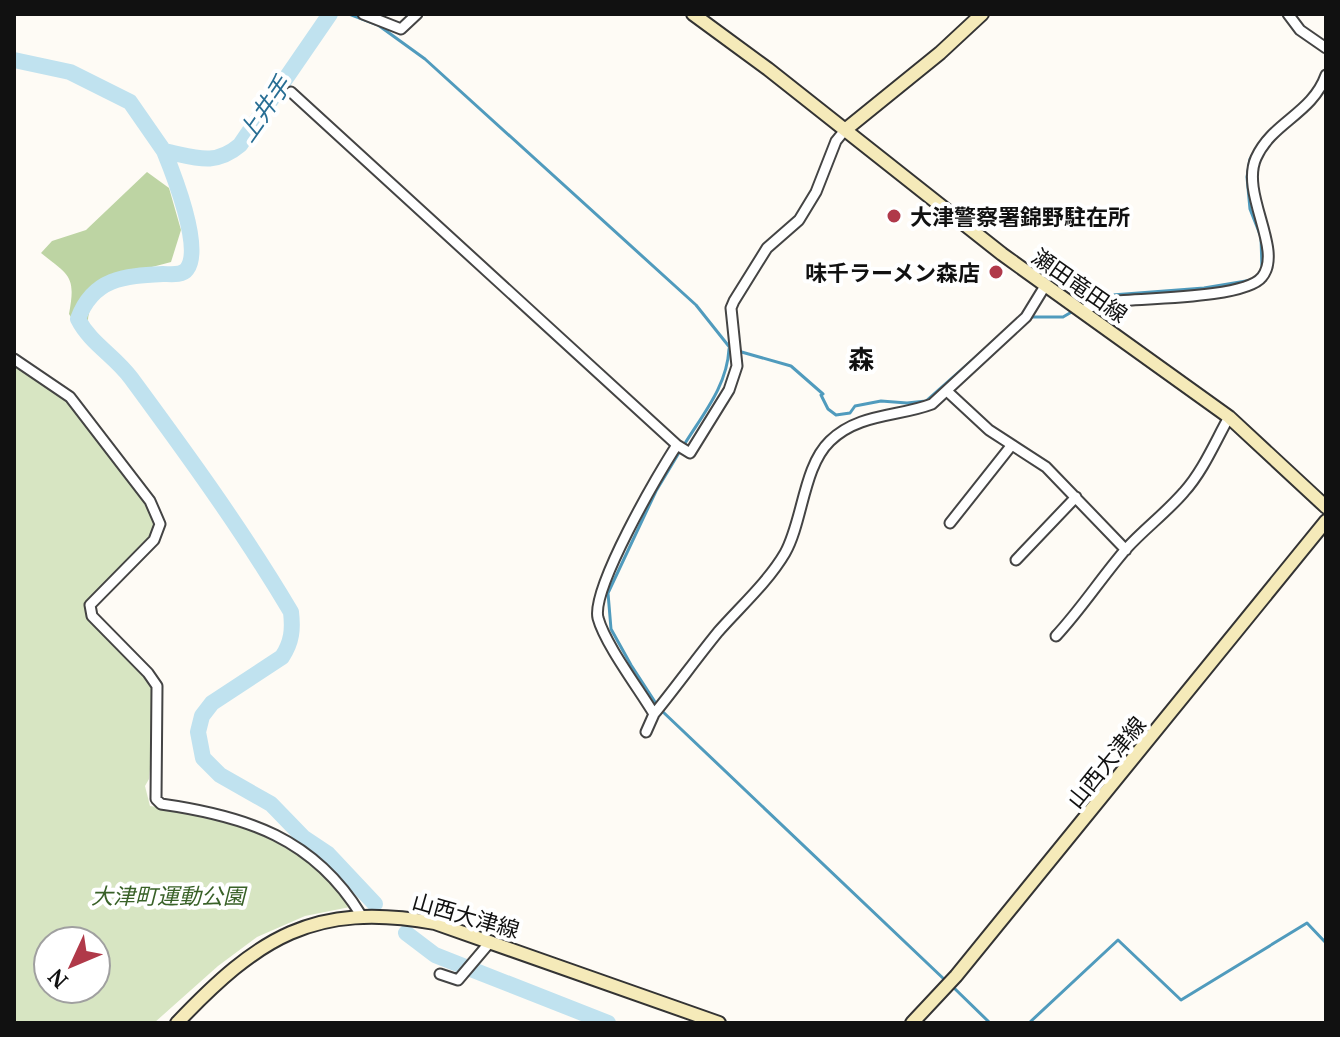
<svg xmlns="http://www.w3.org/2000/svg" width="1340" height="1037" viewBox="0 0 1340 1037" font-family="'PT Serif','Noto Sans JP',serif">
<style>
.green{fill:#d7e5c2;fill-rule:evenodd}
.forest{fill:#bdd4a3}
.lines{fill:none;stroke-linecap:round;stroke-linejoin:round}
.stream{stroke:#509bbd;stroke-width:3}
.river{stroke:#c0e2ef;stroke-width:16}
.street-casing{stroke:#444;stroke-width:13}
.secondary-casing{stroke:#333;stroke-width:16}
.street{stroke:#fff;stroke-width:9}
.secondary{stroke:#f5eab9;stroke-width:12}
.poi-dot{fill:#b03949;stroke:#fff;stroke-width:3}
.labels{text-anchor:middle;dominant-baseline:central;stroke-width:8;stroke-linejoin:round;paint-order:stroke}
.poi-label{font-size:22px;font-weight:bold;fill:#111;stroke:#fff;text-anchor:start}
.street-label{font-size:22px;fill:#111;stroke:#fff}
.park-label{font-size:22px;font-style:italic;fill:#396128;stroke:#fff}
.water-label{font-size:24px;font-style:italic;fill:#286e94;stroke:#fff}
.quarter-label{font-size:26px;font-weight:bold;fill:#111;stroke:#fff}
</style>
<rect width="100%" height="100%" fill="#fefbf5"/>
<!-- green -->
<path class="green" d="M14,364L60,394L82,416L151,511C155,522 157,529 150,538L90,597L85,607L88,616C105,635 147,668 153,692C159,715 151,754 149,779L145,786L150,806C225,816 306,841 350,907L305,916L257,937L218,966L154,1023H14ZM48,941H96V989H48Z"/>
<!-- forest -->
<path class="forest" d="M147,172L169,188L181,230L171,262C142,270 104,276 91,307C86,318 88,333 88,345L69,314C76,276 70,276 41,253L52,241L86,230Z"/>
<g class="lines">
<!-- stream -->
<path class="stream" d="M349,14L378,25L425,59L696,305L731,349
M1262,269L1261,237L1250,209L1247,177L1250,159L1263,139
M1101,299L1112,295L1204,288L1252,280
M1030,317H1063L1075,310
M738,351L791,366L823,394L821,395L828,409L836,415L850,413L855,406L881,401L907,403L926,401L996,339
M684,445C703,414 727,386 729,349
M657,705L631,665L611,629L608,593L656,491L680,451
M662,711L946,981
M952,986L990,1023
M1029,1023L1118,940L1181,1000L1307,923L1326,943"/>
<!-- river -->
<path class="river" d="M14,60L70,72L130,102L164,151C195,157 214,167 240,145L330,14
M164,151C173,173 203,248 187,269C182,276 170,274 163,274C124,276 93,278 78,319C90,343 115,356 131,378C187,454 243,531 291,612C293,629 292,642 282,657L212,703L202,716L198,732L203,758L220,775L271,804L304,838L328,854L375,904
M406,933L435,955L608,1023"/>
<!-- street casing -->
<g class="street-casing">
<path id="street" d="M363,14L401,29L417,14
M1288,14L1300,30L1326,48
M291,92L677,445L690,453L729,390L737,366L731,308L734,301L767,248L799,220L816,192L836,141L845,130
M1084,310C1091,307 1099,303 1107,302C1138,298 1245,299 1262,277C1284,250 1240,194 1256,158C1272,122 1312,114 1326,75
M14,359L70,397L150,501L160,524L154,540L90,605L92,616L148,673L157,686L156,799L161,804C246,816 314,838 361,915
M948,392L989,430L1046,467L1126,550
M950,523L1011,446
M1016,560L1076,497
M1056,636C1082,608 1101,578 1126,549C1144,529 1166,513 1184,492C1203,471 1215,442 1229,417
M654,714C639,689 605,644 598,618C591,589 659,472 677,445
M646,732L654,714C676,687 696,659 718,632C740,607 768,582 785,553C803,521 803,467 830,441C859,413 898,417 932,404L1026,317L1045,286
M440,974L458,980L491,941"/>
</g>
<!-- secondary casing -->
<g class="secondary-casing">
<path id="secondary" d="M693,14L768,69L1002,254L1229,417L1326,507
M845,130L940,53L982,14
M177,1023C258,938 313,901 435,923L719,1023
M912,1023L956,976L1326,521"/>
</g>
<!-- street -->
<use href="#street" class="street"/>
<!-- secondary -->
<use href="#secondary" class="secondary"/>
</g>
<!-- markers -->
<g class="poi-dot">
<circle cx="894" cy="216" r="8"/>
<circle cx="996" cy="272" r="8"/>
</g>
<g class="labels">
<!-- poi labels -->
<g class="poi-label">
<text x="910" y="216">大津警察署錦野駐在所</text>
<text x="980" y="272" text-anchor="end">味千ラーメン森店</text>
</g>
<!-- street labels -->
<g class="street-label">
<text transform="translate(1080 285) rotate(35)">瀬田竜田線</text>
<text transform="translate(1106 762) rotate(-51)">山西大津線</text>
<text transform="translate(466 915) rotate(16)">山西大津線</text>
</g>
<!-- park labels -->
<g class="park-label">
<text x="168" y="895">大津町運動公園</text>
</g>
<!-- water labels -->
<g class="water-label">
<text transform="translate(264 109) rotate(-55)">上井手</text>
</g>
<!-- quarter labels -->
<g class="quarter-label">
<text x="861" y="359">森</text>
</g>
</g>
<!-- border -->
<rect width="1340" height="1037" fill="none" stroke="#111111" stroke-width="32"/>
<!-- north arrow -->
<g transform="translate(72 965) rotate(226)"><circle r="38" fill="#ffffff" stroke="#a0a0a0" stroke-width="2"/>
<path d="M0-6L14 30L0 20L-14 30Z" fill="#b03949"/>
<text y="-12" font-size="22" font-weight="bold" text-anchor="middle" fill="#111111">N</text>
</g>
</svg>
